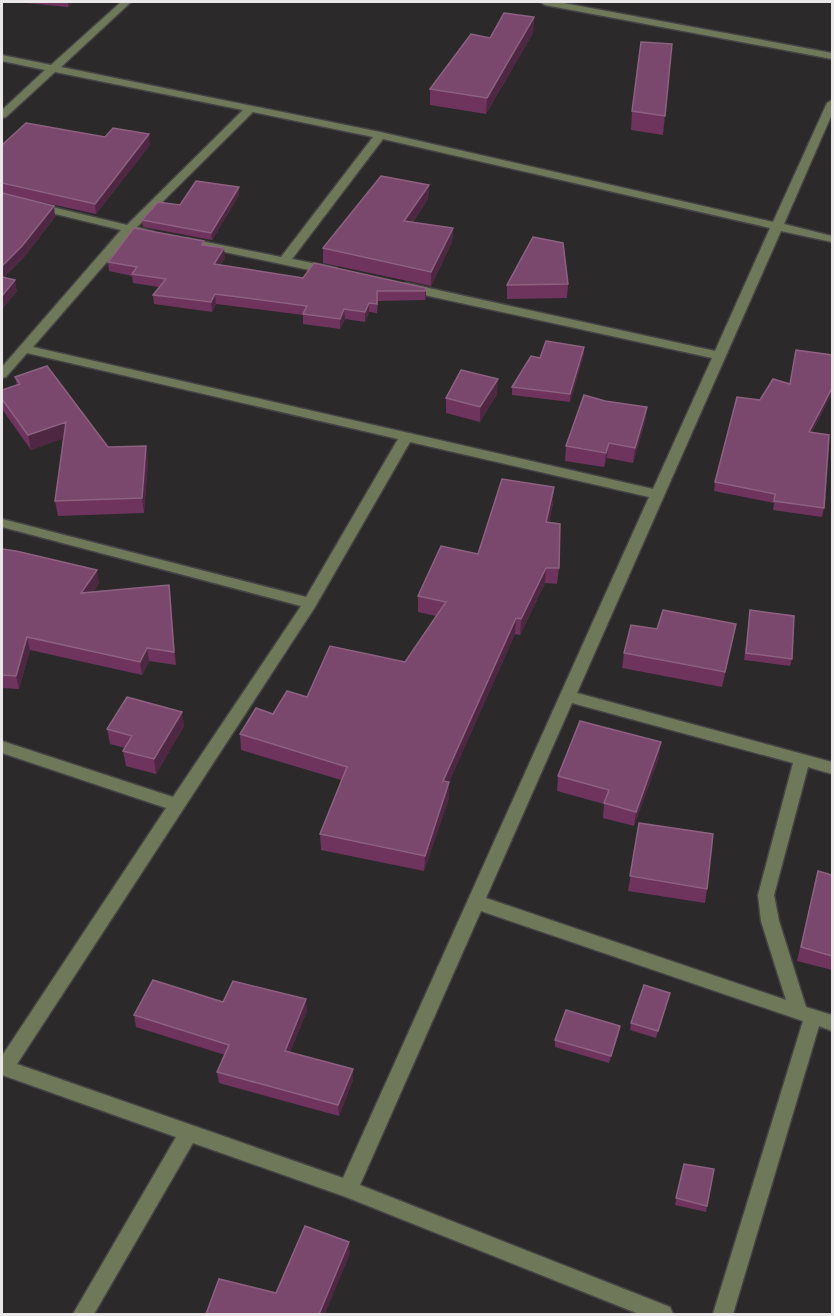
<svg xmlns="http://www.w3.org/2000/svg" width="834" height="1316" viewBox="0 0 834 1316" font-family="'Noto Serif',serif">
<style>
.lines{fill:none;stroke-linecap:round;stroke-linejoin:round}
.minor-casing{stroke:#464445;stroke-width:3}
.minor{fill:#6f795a;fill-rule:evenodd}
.wall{fill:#6e345e}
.shaded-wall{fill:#4e2843}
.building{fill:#7b486d;stroke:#8d6180;stroke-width:1.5}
</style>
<rect width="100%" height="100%" fill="#2b292a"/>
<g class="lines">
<!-- minor casing -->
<g class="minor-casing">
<path id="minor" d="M121,2H131L61,67L380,132L773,222L827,103L832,100V114L784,224L832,236V242L781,231L577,693L832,762V774L808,767L774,895L779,921L806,1007L832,1015V1031L819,1026L733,1314H713L803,1021L481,911L360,1185L670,1307L673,1314H639L346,1197L193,1143L94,1314H73L176,1137L2,1075V1056L166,808L2,753V741L173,797L301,606L2,527V519L306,597L398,439L27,353L6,377L2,378V367L121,230L2,201V195L127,225L243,110L55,72L6,117L2,118V110L45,70L2,61V55L51,65ZM253,112L373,137L281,257L186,238L182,239V243L333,275L337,274V268L292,259L383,139L770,228L715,351L406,283L400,287L406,291L712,358L653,489L33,347L132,233L154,236V232L137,227ZM410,442L649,497L343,1178L17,1064L315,607ZM572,703L793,763L758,895L761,921L786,1000L486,898Z
M540,2H558L832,53V59L545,5Z"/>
</g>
<!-- minor -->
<use href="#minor" class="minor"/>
</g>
<!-- wall -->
<path class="wall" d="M15,2H73L68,7Z
M534,17L533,33L486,114L430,105V89L490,38Z
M672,44L663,135L631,130L632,111Z
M2,145H150L96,214L14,196L55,217L24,257L3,278L17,291L2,309Z
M429,185L428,199L413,222L453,228L452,242L431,286L323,263V248Z
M239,195L212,240L143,227L142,220L180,205Z
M205,245L225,258L220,265L303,278L426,288V297L425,300L378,301L377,313L369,312L365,322L345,319L340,329L303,324V315L216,304L212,312L154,304L153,295L159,287L133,283L132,276L109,271L108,262Z
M568,284L567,298L507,299V285Z
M584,354L570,402L512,395V387L540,358Z
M832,355V393L812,432L824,508L822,517L773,510L774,503L714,491L715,482L760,400L790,384Z
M15,377L108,447L148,461L144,513L58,516L55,501L63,438L31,450L2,409V390L17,385Z
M497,394L480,422L446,413V398Z
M605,401L647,407L645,422L633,463L607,458L604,467L565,461L566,446Z
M553,503L549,522L559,568L557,584L545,583L520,635L515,634L449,782V798L424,871L321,850L320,834L341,780L241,750L240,734L273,714L307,697L405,662L436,616L418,612V596Z
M2,549L99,583L93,592L169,585L176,665L149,661L142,675L30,650L19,689L2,688V690Z
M750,610L792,659L790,666L744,660Z
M733,639L722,687L622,668L624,653Z
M184,726L156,774L126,766L123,751L125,748L110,744L107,729Z
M659,757L634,826L603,818L604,804L557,791L558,776Z
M639,823L707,889L705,903L628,891Z
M818,871L832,875V970L797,961Z
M668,1000L656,1038L630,1030L631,1023Z
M223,1002L307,1011L290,1052L353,1080L339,1116L219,1083L217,1072L225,1055L136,1027L134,1015Z
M619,1034L609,1063L555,1047V1040Z
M684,1164L707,1206L706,1212L675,1205Z"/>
<!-- shaded-wall -->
<path class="shaded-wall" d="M68,2H73L68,7Z
M534,17L533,33L486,114L487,98Z
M149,134L150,145L96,214L95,204Z
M429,185L428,199L404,235V221Z
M239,187V195L212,240L211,233Z
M54,206L55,217L24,257L2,279V266Z
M453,228L452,242L431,286V272Z
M224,248L225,258L214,273V264Z
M15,280L17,291L2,309V296Z
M426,288V297L425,300V291Z
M215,294L216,304L212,312L211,302Z
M369,303V312L365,322V312Z
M344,309L345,319L340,329V319Z
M584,347V354L570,402V394Z
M498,379L497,394L480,422V407Z
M832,388V393L807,441L809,432Z
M647,407L645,422L633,463L635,448Z
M66,422L68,437L31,450L28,435Z
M609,443L607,458L604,467L606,453Z
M146,446L148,461L144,513L142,498Z
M554,487L553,503L545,537L546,522Z
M546,568L545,583L520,635L521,619Z
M97,570L99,583L83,606L81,593Z
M169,585L171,597L176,665L174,652Z
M516,618L515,634L449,782V798L424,871L425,856L443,781Z
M27,637L30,650L19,689L16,676Z
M147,648L149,661L142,675L140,662Z
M182,712L184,726L156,774L154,759Z
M661,742L659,757L634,826L636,812Z
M306,999L307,1011L286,1062L285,1051Z
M620,1026L619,1034L609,1063L611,1056Z
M353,1069V1080L339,1116L338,1105Z
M349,1242L350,1254L325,1314H319Z"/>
<!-- building -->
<path class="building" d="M504,13L534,17L487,98L430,89L471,34L490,38Z
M641,42L672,44L665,116L632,111Z
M26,123L105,137L113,128L149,134L95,204L2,183V145Z
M381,176L429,185L404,221L453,228L431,272L323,248Z
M196,181L239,187L211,233L142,220L158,202L180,205Z
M2,193L54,206L22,246L2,266Z
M134,228L204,241L202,245L224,248L214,264L303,278L314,263L426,288L425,291H377V304L369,303L365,312L344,309L340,319L303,314L307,306L215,294L211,302L153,295L166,279L132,274L137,267L108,262Z
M533,237L563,243L568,284L507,285Z
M2,277L15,280L2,296Z
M546,341L584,347L570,394L512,387L531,356L540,358Z
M796,350L832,355V388L809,432L829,435L824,508L774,501L775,494L715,482L737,397L760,400L773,379L790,384Z
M47,366L108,447L146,446L142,498L55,501L66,422L28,435L2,399V390L20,384L15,377Z
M461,370L498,379L480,407L446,398Z
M584,395L605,401L647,407L635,448L609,443L606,453L566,446Z
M502,479L554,487L546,522L560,524L559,568H546L521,619L516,618L443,781L449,782L425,856L320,834L347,767L240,734L256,708L273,714L287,691L307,697L330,646L405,662L446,602L418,596L441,546L478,554Z
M2,549L16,551L97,570L81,593L169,585L174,652L147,648L140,662L27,637L16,676L2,675Z
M663,610L736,624L725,672L624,653L631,625L657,629Z
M750,610L794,616L792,659L746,653Z
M127,697L182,712L154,759L123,751L132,736L107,729Z
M580,721L661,742L636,812L604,803L609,790L558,776Z
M639,823L713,834L707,889L630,876Z
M818,871L832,875V956L801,947Z
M153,980L223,1002L233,981L306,999L285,1051L353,1069L338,1105L217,1072L229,1045L134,1015Z
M644,985L670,993L658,1031L631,1023Z
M566,1010L620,1026L611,1056L555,1040Z
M684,1164L714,1169L707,1206L676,1198Z
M305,1226L349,1242L319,1314H323H206L219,1279L276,1293Z"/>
<!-- border -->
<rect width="834" height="1316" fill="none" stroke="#e9e7e8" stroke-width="6"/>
</svg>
